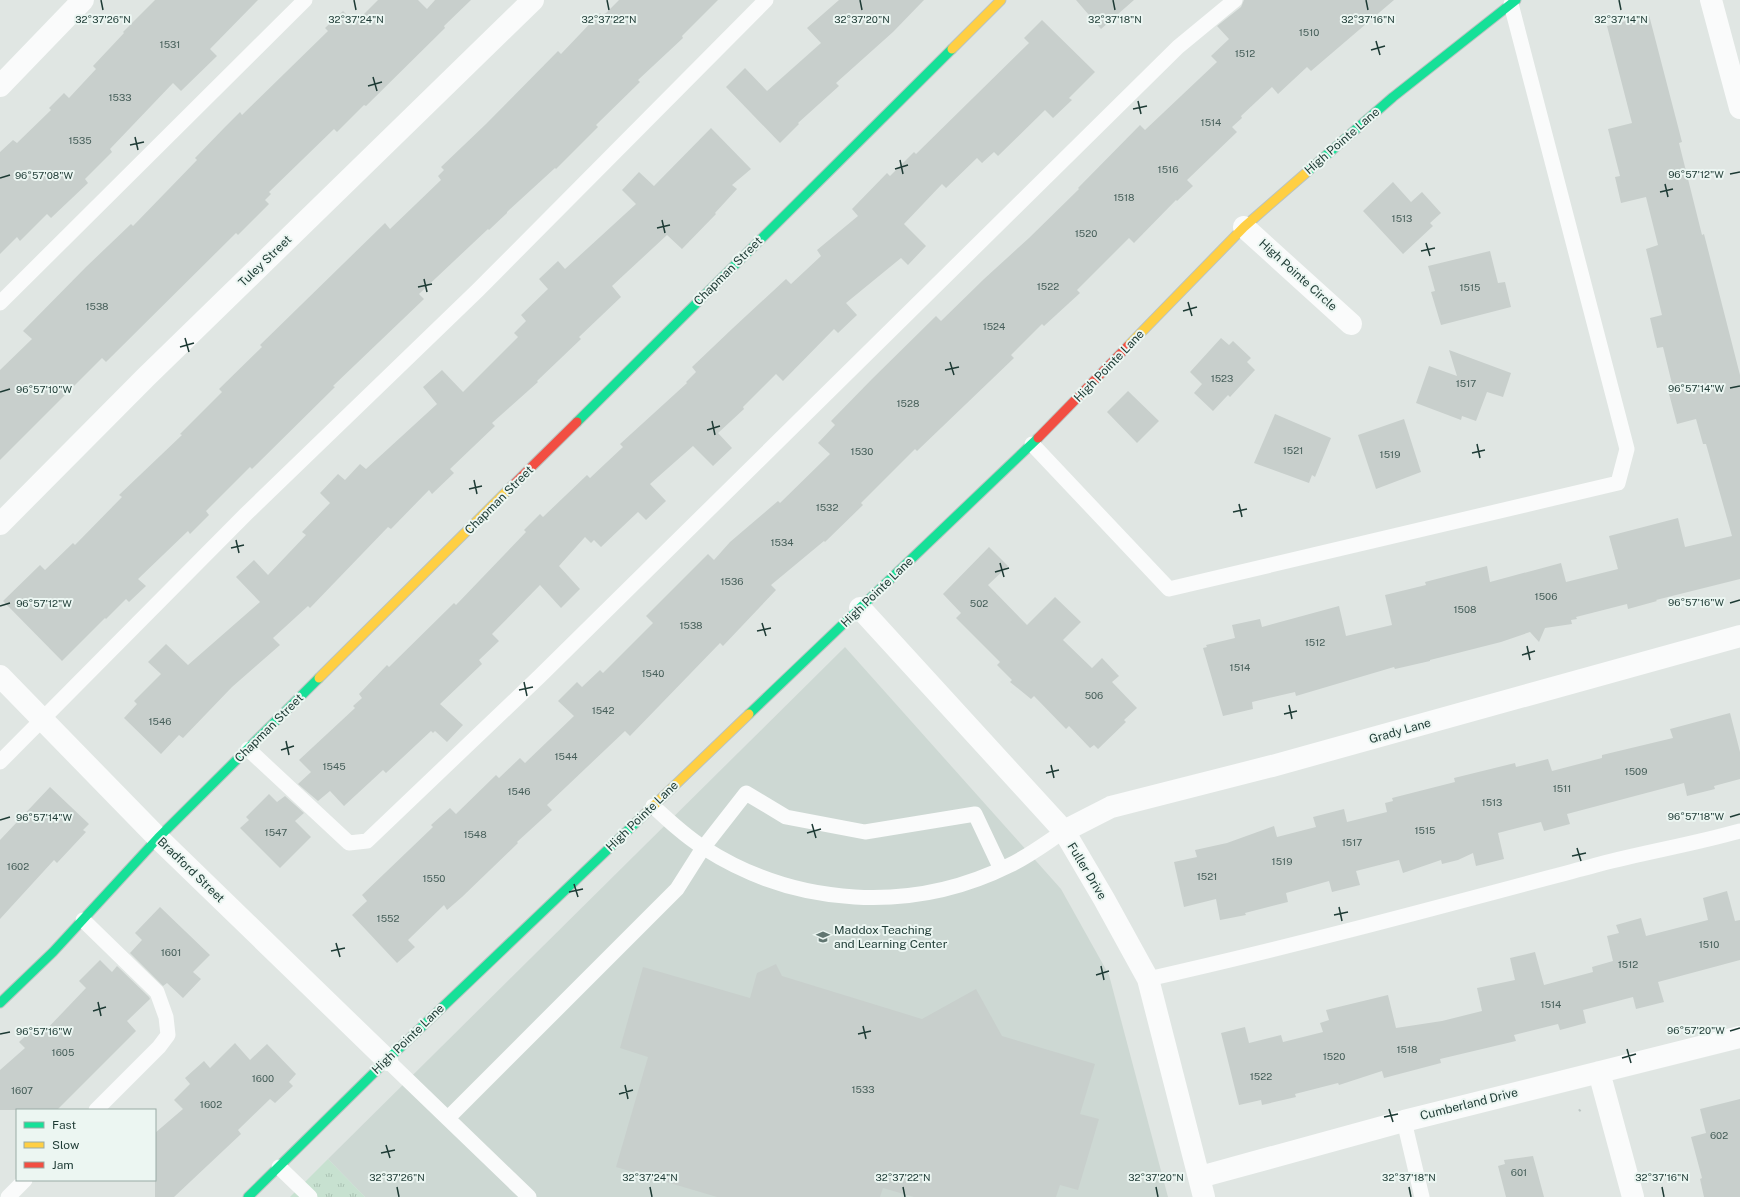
<svg xmlns="http://www.w3.org/2000/svg" width="1740" height="1197" viewBox="0 0 1740 1197" font-family="'Public Sans',sans-serif">
<style>
.built{fill:#cdd8d3}
.park{fill:url(#park-tufts)}
.building{fill:#c8cfcc}
.lines{fill:none;stroke-linecap:round;stroke-linejoin:round}
.fast-casing{stroke:#b9c3c0;stroke-width:11}
.slow-casing{stroke:#b9c3c0;stroke-width:11}
.jam-casing{stroke:#b9c3c0;stroke-width:11}
.path{stroke:#bec7c5;stroke-width:2.5;stroke-dasharray:2 3;stroke-linecap:butt}
.lane{stroke:#fafbfb;stroke-width:15}
.street{stroke:#fafbfb;stroke-width:22}
.fast{stroke:#16e098;stroke-width:9}
.slow{stroke:#ffcf43;stroke-width:9}
.jam{stroke:#f24e42;stroke-width:9}
.ticks{fill:none;stroke:#1d3a34;stroke-width:1.5}
.labels{text-anchor:middle;dominant-baseline:central;stroke-width:4;stroke-linejoin:round;paint-order:stroke}
.number-label{font-size:10px;fill:#48605b}
.street-label{font-size:12px;fill:#1d3a34;stroke:#ecf6f2}
.poi-label{font-size:12px;fill:#1d3a34;stroke:#ecf6f2;text-anchor:start}
.ticks-label{font-size:10px;text-anchor:middle;fill:#1d3a34;stroke:#ecf6f2;stroke-width:4;stroke-linejoin:round;paint-order:stroke}
</style>
<defs>
<pattern id="park-tufts" width="24" height="20" patternUnits="userSpaceOnUse"><rect width="24" height="20" fill="#c7e1d0"/><path d="M3 7l-1-3M5 7V3M7 7l1-3M15 17l-1-3M17 17v-4M19 17l1-3" fill="none" stroke="#aac2b3"/></pattern>
</defs>
<rect width="100%" height="100%" fill="#e0e6e3"/>
<!-- built -->
<path class="built" d="M845,647L1061,889L1109,975L1168,1197H365L328,1159Z"/>
<!-- park -->
<path class="park" d="M328,1159L365,1197H290Z"/>
<!-- building -->
<path class="building" d="M155,0H258L210,49L217,56L181,91L173,83L110,149L112,152L85,179L88,183L51,218L47,214L20,241L17,237L0,254V152L13,140L17,143L51,110L49,108L64,93L69,98L96,69L93,66L124,33L123,32Z
M378,0H418L427,9L435,0H471L444,26L445,28L366,106L364,105L337,132L334,129L269,192L271,194L265,200L269,204L238,235L236,233L106,362L102,358L0,460V370L32,339L23,331L86,267L131,224L133,226L197,160L195,158L226,126L240,112L242,115L328,31L325,28L343,11L355,23Z
M619,0H718L682,36L683,38L638,80L640,82L596,125L598,127L556,169L555,168L507,212V213L489,230L488,229L419,294L424,299L333,386L335,387L252,469L250,467L206,511L209,515L190,534L188,531L138,579L146,586L129,602L126,599L106,619L105,618L62,661L3,601L40,565L45,570L73,543L75,545L122,497L119,495L182,435L180,434L222,392L219,389L262,347L260,345L385,223L390,229L441,180L438,176L444,170L441,167L486,124L558,51L561,54L600,13L602,15L606,13Z
M839,0H924L893,32L836,83L839,86L798,123L799,124L780,143L726,87L745,68L767,91L821,43L807,28Z
M1076,0H1134L1101,29Z
M1244,0H1394L1311,71L1307,67L1278,94L1272,87L1241,116L1242,118L1232,127L1237,132L1187,180L1193,186L1177,201L1176,200L1134,243L1129,238L1077,290L1080,293L1044,326L1042,324L1011,355L1014,358L917,451L915,449L861,503L863,505L825,542L824,541L771,585L776,590L723,646L720,643L630,736L625,731L547,805L552,810L517,842L518,843L462,897L447,910L444,905L408,940L415,947L397,963L352,915L367,901L362,895L433,827L431,825L450,808L456,814L496,775L499,778L520,758L525,763L574,716L558,701L577,682L582,687L600,670L603,673L653,623L646,616L708,554L714,560L730,542L778,501L780,503L830,454L818,443L835,425L831,421L872,379L936,316L941,321L984,279L1029,238L1079,189L1078,188L1140,125L1145,130L1217,62L1211,56L1229,39L1217,26L1241,7Z
M1649,15L1682,142L1679,143L1702,235L1704,234L1740,375V579L1656,600L1657,601L1628,609L1627,604L1576,617L1577,619L1571,620L1572,624L1545,628L1539,642L1530,632L1501,642L1430,660V661L1395,669L1394,667L1296,696L1295,692L1252,702L1253,709L1223,716L1203,648L1207,647L1206,645L1235,638L1232,625L1260,619L1262,627L1339,606L1346,636L1392,625L1385,595L1426,585L1425,582L1487,566L1490,582L1561,563L1566,582L1618,569L1609,536L1678,518L1685,547L1732,536L1706,444H1703L1696,419L1677,424L1668,390L1673,388L1663,347L1657,348L1650,318L1662,315L1646,249L1658,245L1646,197L1621,203L1615,177L1620,176L1608,129L1632,123L1607,26Z
M1042,20L1095,72L1069,98L1072,100L1053,118L1045,110L998,156L994,152L982,163L977,158L946,188L942,184L904,224L926,246L908,265L901,258L846,303L857,315L838,333L834,329L783,381L776,374L743,407L744,409L718,433L732,448L713,466L693,446L650,484L666,501L646,520L638,512L601,547L594,540L591,543L585,537L559,566L580,589L561,608L540,585L492,634L499,641L479,660L482,664L440,704L463,725L447,742L435,731L433,733L431,731L386,773L383,770L344,806L330,791L318,801L298,784L311,772L299,760L355,708L353,706L362,698L359,694L387,665L389,667L454,603L456,605L526,532L524,530L540,514L543,517L587,475L590,478L623,447L620,444L687,383L686,382L696,372L692,367L733,328L786,279L791,284L821,256L817,250L858,216L852,209L887,173L890,176L914,152L916,154L1029,43L1024,38Z
M711,128L751,169L732,185L737,189L715,213L716,214L682,249L667,235L612,286L621,297L579,337L581,339L537,381L538,382L492,423L495,426L450,469L454,473L432,494L429,490L391,529L388,527L310,608L308,606L273,638L280,645L232,687L183,738L179,735L161,754L124,718L137,704L134,701L161,674L148,662L166,644L188,665L260,602L236,577L254,560L268,575L306,535L302,532L330,503L320,493L338,474L345,480L360,464L366,469L437,404L423,387L442,370L463,392L518,337L514,333L526,321L521,315L548,289L539,279L558,261L565,269L636,204L622,190L639,172L654,186Z
M1393,182L1411,202L1422,192L1441,213L1430,223L1433,226L1403,254L1363,211Z
M1490,251L1498,283L1505,282L1511,307L1441,325L1431,292L1435,291L1428,266Z
M1221,338L1229,345L1233,341L1251,358L1247,362L1255,370L1230,397L1228,395L1213,411L1194,393L1202,384L1190,372Z
M1449,350L1511,373L1503,397L1487,392L1476,421L1462,416L1461,420L1416,403L1429,366L1457,376Z
M1128,391L1159,421L1137,443L1107,412Z
M1275,414L1331,438L1315,477L1312,475L1309,483L1254,463Z
M1404,419L1421,472L1376,489L1358,435Z
M989,547L1008,566L988,585L1027,625L1055,597L1081,622L1063,640L1092,668L1102,658L1119,676L1112,682L1137,708L1124,720L1126,722L1098,749L1094,745L1090,748L1069,726L1066,729L1034,696L1031,699L1010,682L1012,680L997,665L1000,662L956,618L961,613L943,594Z
M1730,713L1740,752V779L1714,786L1715,789L1687,796L1684,783L1567,814L1570,824L1544,831L1541,822L1498,833L1504,859L1476,866L1473,853L1458,860L1442,864L1441,860L1403,873L1399,860L1356,871L1360,885L1332,892L1329,881L1286,893L1288,902L1245,913L1246,915L1220,920L1216,899L1184,907L1174,862L1197,857L1195,850L1227,843L1274,826L1277,837L1316,827L1313,817L1344,809L1347,822L1387,812L1385,803L1393,801L1392,798L1455,782L1454,778L1515,763L1516,767L1548,759L1552,771L1602,758V755L1673,738L1670,729Z
M50,787L89,824L83,830L86,832L57,863L54,860L0,919V840Z
M269,794L277,802L285,796L304,813L295,821L311,837L280,868L240,828L249,820L246,817Z
M1727,891L1735,921L1740,920V960L1658,982L1664,1002L1636,1009L1633,997L1583,1010L1586,1023L1560,1030L1558,1024L1514,1035L1516,1041L1440,1059L1441,1063L1384,1078L1382,1071L1339,1085L1338,1083L1295,1094L1296,1097L1262,1105L1261,1100L1239,1105L1221,1033L1245,1027L1249,1043L1281,1035L1283,1042L1323,1032L1320,1023L1329,1020L1326,1010L1388,995L1396,1028L1442,1021L1482,1011L1477,988L1515,980L1510,958L1535,952L1544,985L1593,972L1592,967L1613,961L1607,936L1619,933L1616,925L1641,918L1646,936L1708,920L1703,898Z
M160,907L210,955L193,972L201,979L183,998L167,983L163,986L130,953L142,940L135,933Z
M100,960L112,972L117,966L149,997L150,999L127,1021L136,1031L57,1110H0V1070L25,1048L19,1042L37,1025L44,1032L86,988L79,981Z
M776,964L782,976L922,1019L976,989L1002,1036L1095,1064L1080,1114L1099,1119L1078,1190L1060,1185L1056,1197H914L883,1188L880,1197H717L616,1167L648,1057L620,1048L643,967L750,998L757,973Z
M235,1043L250,1060L267,1044L296,1074L289,1082L293,1086L275,1103L270,1099L238,1130L241,1134L174,1197H155V1133L183,1109L174,1100L190,1084L185,1078L204,1061L210,1068Z
M1740,1099V1197H1704L1700,1179L1702,1178L1691,1137L1706,1133L1700,1109Z
M1533,1156L1544,1197H1506L1498,1166L1505,1164L1504,1160Z"/>
<g class="lines">
<!-- fast casing -->
<g class="fast-casing">
<path id="fast" d="M1307,172L1393,97L1516,0
M577,422L952,49
M749,714L1038,438
M0,1003L53,952L158,838L319,678
M248,1197L387,1060L645,814"/>
</g>
<!-- slow casing -->
<g class="slow-casing">
<path id="slow" d="M952,49L1001,0
M1128,346L1244,227L1307,172
M319,678L511,487
M645,814L749,714"/>
</g>
<!-- jam casing -->
<g class="jam-casing">
<path id="jam" d="M1038,438L1128,346
M511,487L577,422"/>
</g>
<!-- path -->
<path class="path" d="M1579,1111L1581,1109"/>
<!-- lane -->
<path class="lane" d="M0,303L305,0
M1032,444L1169,589L1618,483L1627,449L1511,4
M248,749L349,843L367,841L540,676L1178,47L1235,0
M0,762L246,514L478,290L766,0
M653,806C669,821 685,836 704,848C796,907 912,914 1010,865C1029,856 1046,843 1064,831
M83,920L157,992L166,1017L168,1035L159,1047L96,1110
M1148,979C1300,945 1450,904 1600,864C1646,852 1694,844 1740,831
M387,1060L529,1197
M448,1118L677,889L703,848L746,793L786,817L865,832L975,814L1001,869
M1404,1121L1422,1197
M279,1167L310,1197
M8,1197L25,1180"/>
<!-- street -->
<path class="street" d="M1711,0L1740,108
M0,86L83,0
M1244,227L1351,324
M0,524L146,377L533,0
M860,608L1064,831L1104,899L1148,979L1204,1197
M0,676L158,838L387,1060
M1064,831L1111,807L1272,766L1740,636
M1599,1072L1633,1197
M1200,1177L1404,1121L1740,1037"/>
<!-- fast -->
<use href="#fast" class="fast"/>
<!-- slow -->
<use href="#slow" class="slow"/>
<!-- jam -->
<use href="#jam" class="jam"/>
</g>
<!-- ticks -->
<path class="ticks" d="M101,0L103,10M354,0L356,10M607,0L609,10M860,0L862,10M1113,0L1115,10M1366,0L1368,10M1619,0L1621,10M1376,41L1380,55M1371,50L1385,46M373,77L377,91M368,86L382,82M1138,101L1141,114M1133,109L1147,106M135,137L138,150M130,145L144,142M900,160L903,174M895,169L908,165M1730,174L1740,172M0,178L10,175M1665,184L1668,197M1660,192L1673,189M662,220L665,233M657,228L670,225M1426,243L1430,256M1421,251L1435,248M424,279L427,292M418,287L432,284M1188,302L1192,316M1183,311L1197,307M185,338L189,352M180,347L194,343M950,362L954,375M945,370L959,367M1730,388L1740,386M0,392L10,389M712,421L715,435M707,430L720,426M1477,444L1480,458M1472,453L1485,450M474,480L477,494M469,489L482,486M1239,504L1242,517M1233,512L1247,509M236,540L239,553M231,548L244,545M1000,563L1004,577M995,572L1009,568M1730,603L1740,600M0,606L10,603M762,623L766,636M757,631L771,628M1527,646L1530,660M1522,655L1535,651M524,682L527,696M519,690L533,687M1289,705L1292,719M1284,714L1297,711M286,741L289,755M281,750L294,746M1051,765L1054,778M1046,773L1059,770M1730,817L1740,814M0,820L10,817M812,824L816,838M807,833L821,829M1577,848L1581,861M1572,856L1586,853M574,884L578,897M569,892L583,889M1339,907L1342,921M1334,915L1348,912M336,943L340,957M331,951L345,948M1101,966L1104,980M1096,975L1109,971M98,1002L101,1016M93,1011L106,1007M863,1026L866,1039M1730,1031L1740,1028M0,1034L10,1032M858,1034L871,1031M1627,1049L1631,1063M1622,1058L1636,1054M625,1085L628,1099M619,1094L633,1090M1389,1109L1393,1122M1384,1117L1398,1114M386,1145L390,1158M381,1153L395,1150M397,1187L399,1197M650,1187L652,1197M903,1187L905,1197M1156,1187L1158,1197M1409,1187L1411,1197M1662,1187L1664,1197"/>
<!-- icons -->
<defs>
<g id="school-bare" transform="scale(1.08)"><path d="M0-5L7-2L0 1L-7-2ZM-4 1L0 2.5L4 1V4Q0 6-4 4Z" fill="#617671" stroke="#ecf6f2" stroke-width="2.5" paint-order="stroke"/></g>
</defs>
<g fill-rule="evenodd">
<use href="#school-bare" x="823" y="937"/>
</g>
<g class="labels">
<!-- number labels -->
<g class="number-label">
<text x="1309" y="32">1510</text>
<text x="170" y="44">1531</text>
<text x="1245" y="53">1512</text>
<text x="120" y="97">1533</text>
<text x="1211" y="122">1514</text>
<text x="80" y="140">1535</text>
<text x="1168" y="169">1516</text>
<text x="1124" y="197">1518</text>
<text x="1402" y="218">1513</text>
<text x="1086" y="233">1520</text>
<text x="1048" y="286">1522</text>
<text x="1470" y="287">1515</text>
<text x="97" y="306">1538</text>
<text x="994" y="326">1524</text>
<text x="1222" y="378">1523</text>
<text x="1466" y="383">1517</text>
<text x="908" y="403">1528</text>
<text x="1293" y="450">1521</text>
<text x="862" y="451">1530</text>
<text x="1390" y="454">1519</text>
<text x="827" y="507">1532</text>
<text x="782" y="542">1534</text>
<text x="732" y="581">1536</text>
<text x="1546" y="596">1506</text>
<text x="979" y="603">502</text>
<text x="1465" y="609">1508</text>
<text x="691" y="625">1538</text>
<text x="1315" y="642">1512</text>
<text x="1240" y="667">1514</text>
<text x="653" y="673">1540</text>
<text x="1094" y="695">506</text>
<text x="603" y="710">1542</text>
<text x="160" y="721">1546</text>
<text x="566" y="756">1544</text>
<text x="334" y="766">1545</text>
<text x="1636" y="771">1509</text>
<text x="1562" y="788">1511</text>
<text x="519" y="791">1546</text>
<text x="1492" y="802">1513</text>
<text x="1425" y="830">1515</text>
<text x="276" y="832">1547</text>
<text x="475" y="834">1548</text>
<text x="1352" y="842">1517</text>
<text x="1282" y="861">1519</text>
<text x="18" y="866">1602</text>
<text x="1207" y="876">1521</text>
<text x="434" y="878">1550</text>
<text x="388" y="918">1552</text>
<text x="1709" y="944">1510</text>
<text x="171" y="952">1601</text>
<text x="1628" y="964">1512</text>
<text x="1551" y="1004">1514</text>
<text x="1407" y="1049">1518</text>
<text x="63" y="1052">1605</text>
<text x="1334" y="1056">1520</text>
<text x="1261" y="1076">1522</text>
<text x="263" y="1078">1600</text>
<text x="863" y="1089">1533</text>
<text x="22" y="1090">1607</text>
<text x="211" y="1104">1602</text>
<text x="1719" y="1135">602</text>
<text x="1519" y="1172">601</text>
</g>
<!-- street labels -->
<g class="street-label">
<text transform="translate(1342 141) rotate(-41)">High Pointe Lane</text>
<text transform="translate(265 261) rotate(-44)">Tuley Street</text>
<text transform="translate(728 271) rotate(-45)">Chapman Street</text>
<text transform="translate(1298 275) rotate(42)">High Pointe Circle</text>
<text transform="translate(1109 366) rotate(-46)">High Pointe Lane</text>
<text transform="translate(499 500) rotate(-45)">Chapman Street</text>
<text transform="translate(877 592) rotate(-44)">High Pointe Lane</text>
<text transform="translate(269 728) rotate(-45)">Chapman Street</text>
<text transform="translate(1400 731) rotate(-16)">Grady Lane</text>
<text transform="translate(642 816) rotate(-44)">High Pointe Lane</text>
<text transform="translate(191 870) rotate(44)">Bradford Street</text>
<text transform="translate(1087 871) rotate(59)">Fuller Drive</text>
<text transform="translate(408 1039) rotate(-44)">High Pointe Lane</text>
<text transform="translate(1469 1104) rotate(-14)">Cumberland Drive</text>
</g>
<!-- poi labels -->
<g class="poi-label">
<text x="834" y="930">Maddox Teaching<tspan x="834" dy="14">and Learning Center</tspan></text>
</g>
</g>
<g class="ticks-label">
<text x="103" y="23">32°37'26"N</text>
<text x="356" y="23">32°37'24"N</text>
<text x="609" y="23">32°37'22"N</text>
<text x="862" y="23">32°37'20"N</text>
<text x="1115" y="23">32°37'18"N</text>
<text x="1368" y="23">32°37'16"N</text>
<text x="1621" y="23">32°37'14"N</text>
<text x="1696" y="178">96°57'12"W</text>
<text x="44" y="179">96°57'08"W</text>
<text x="1696" y="392">96°57'14"W</text>
<text x="44" y="393">96°57'10"W</text>
<text x="1696" y="606">96°57'16"W</text>
<text x="44" y="607">96°57'12"W</text>
<text x="1696" y="820">96°57'18"W</text>
<text x="44" y="821">96°57'14"W</text>
<text x="1696" y="1034">96°57'20"W</text>
<text x="44" y="1035">96°57'16"W</text>
<text x="397" y="1181">32°37'26"N</text>
<text x="650" y="1181">32°37'24"N</text>
<text x="903" y="1181">32°37'22"N</text>
<text x="1156" y="1181">32°37'20"N</text>
<text x="1409" y="1181">32°37'18"N</text>
<text x="1662" y="1181">32°37'16"N</text>
</g>
<!-- legend -->
<rect x="16" y="1109" width="140" height="72" fill="#ecf6f2" stroke="#99aba6"/>
<rect x="24" y="1122" width="20" height="6" fill="#16e098" stroke="#99aba6"/>
<text x="52" y="1129" font-size="12" fill="#1d3a34">Fast</text>
<rect x="24" y="1142" width="20" height="6" fill="#ffcf43" stroke="#99aba6"/>
<text x="52" y="1149" font-size="12" fill="#1d3a34">Slow</text>
<rect x="24" y="1162" width="20" height="6" fill="#f24e42" stroke="#99aba6"/>
<text x="52" y="1169" font-size="12" fill="#1d3a34">Jam</text>
</svg>
